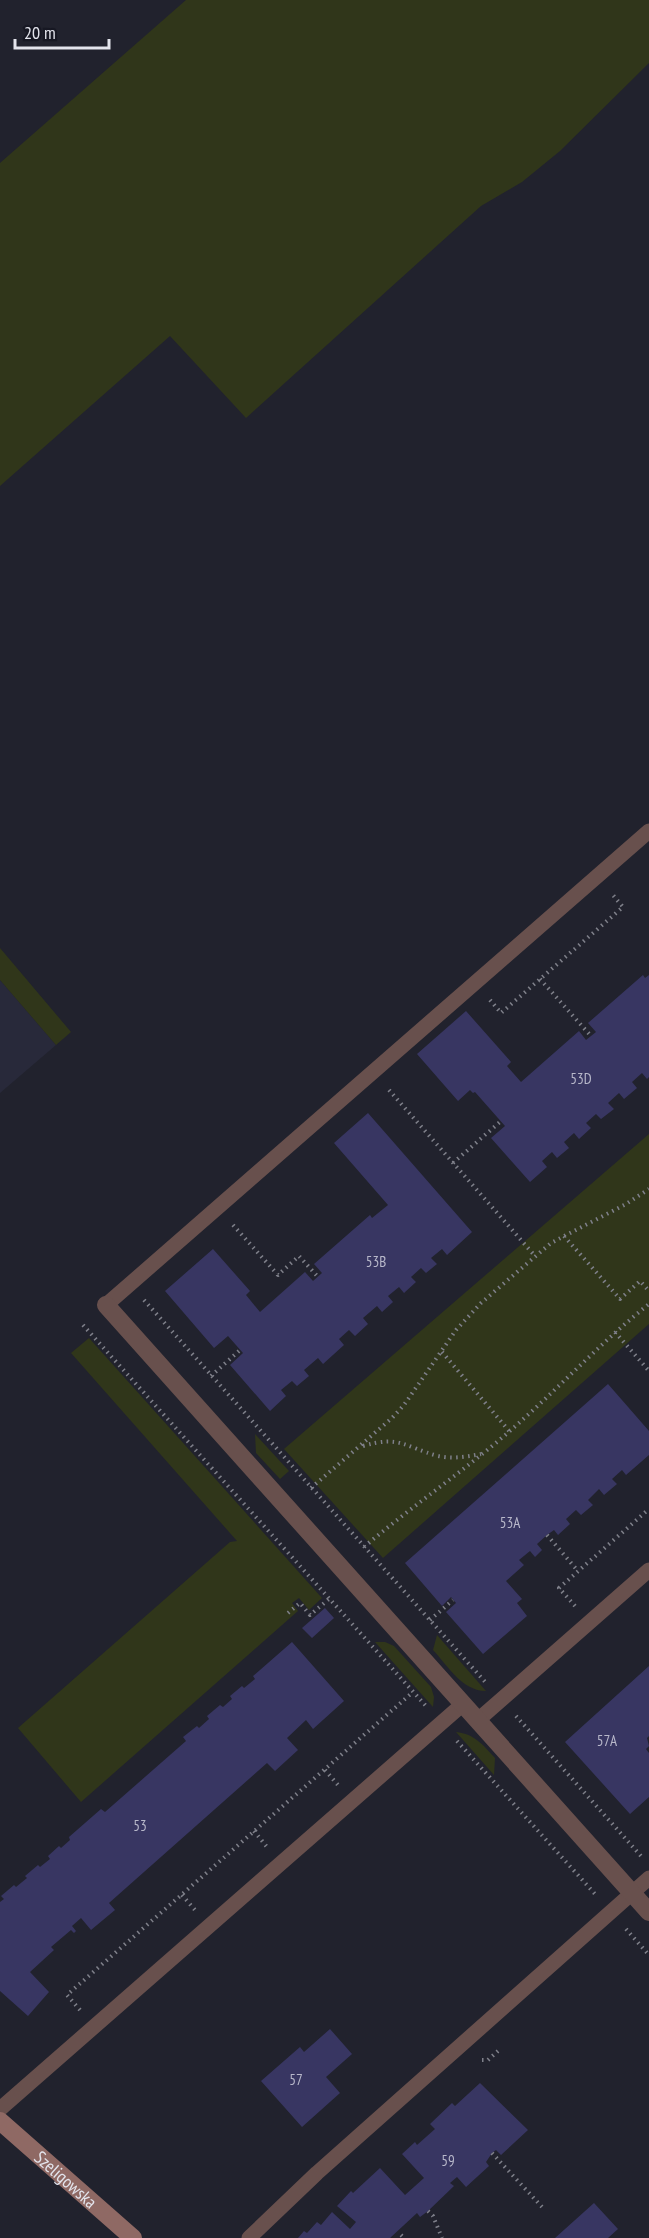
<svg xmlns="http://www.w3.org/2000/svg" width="649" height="2238" viewBox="0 0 649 2238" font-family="'PT Sans Narrow',sans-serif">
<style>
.built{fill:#28293a}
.green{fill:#30361a}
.building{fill:#383662}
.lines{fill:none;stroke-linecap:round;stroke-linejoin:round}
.path{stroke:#7f808a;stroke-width:4;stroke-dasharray:1.5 4.5;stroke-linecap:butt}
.lane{stroke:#68504d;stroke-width:15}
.street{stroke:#68504d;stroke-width:18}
.secondary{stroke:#8f6964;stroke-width:18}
.labels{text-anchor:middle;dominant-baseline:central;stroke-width:4.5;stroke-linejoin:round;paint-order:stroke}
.number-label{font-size:15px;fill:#b8b8ca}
.street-label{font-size:18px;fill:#e3e4ec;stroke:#171823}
</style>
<rect width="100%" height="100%" fill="#21222d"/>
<!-- built -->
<path class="built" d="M0,980L56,1045L0,1093Z"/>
<!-- green -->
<path class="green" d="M186,0H649V63L560,151L522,182L481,206L246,418L170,336L0,486V163Z
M0,948L71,1032L56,1045L0,980Z
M649,1134V1324L383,1558L284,1449Z
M89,1338L322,1598L309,1610L299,1598L292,1603L298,1611L81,1802L18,1728L230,1542L237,1541L71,1353Z
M255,1434L289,1471L280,1479L256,1453Z
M437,1635L486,1691C462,1691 448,1666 433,1650Z
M375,1642H385L394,1646L431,1687L434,1697L433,1707Z
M456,1732C475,1734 483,1745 495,1758L494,1775Z"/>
<!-- building -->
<path class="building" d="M643,975L645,978L649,975V1077L647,1079L642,1073L632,1082L637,1088L624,1099L619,1093L608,1103L614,1109L601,1119L596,1114L586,1123L591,1128L579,1139L574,1133L564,1142L569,1148L557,1158L552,1152L542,1161L547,1167L530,1182L491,1138L505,1126L475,1092L473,1093L470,1090L458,1101L417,1054L466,1011L511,1062L507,1066L521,1082L579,1031L586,1040L596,1032L588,1023Z
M368,1113L472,1232L447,1255L442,1249L431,1258L437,1264L426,1273L421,1268L411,1277L416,1282L404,1293L399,1287L388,1296L393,1302L382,1312L377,1306L363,1318L368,1324L355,1336L349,1330L339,1339L344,1345L323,1364L318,1358L304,1370L309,1376L297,1386L292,1381L281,1390L286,1396L270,1411L230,1365L243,1353L228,1336L214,1348L165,1291L213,1249L250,1291L246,1295L260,1312L305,1272L313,1281L322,1273L314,1264L370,1215L372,1218L388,1205L334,1143Z
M608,1384L649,1431V1455L626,1475L622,1470L612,1479L617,1484L604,1495L599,1489L588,1500L593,1505L581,1515L576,1510L566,1519L570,1524L558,1535L554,1530L547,1535L537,1544L542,1550L535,1557L530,1551L519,1560L524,1565L506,1581L522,1599L517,1603L527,1616L483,1654L446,1612L456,1603L451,1597L442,1606L405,1563Z
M325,1608L334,1618L312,1638L302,1628Z
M292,1642L344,1701L313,1729L306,1720L287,1738L298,1750L275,1771L267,1763L109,1903L115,1910L91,1930L81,1918L72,1926L76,1931L74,1933L71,1930L51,1947L54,1950L30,1972L49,1992L28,2016L0,1991V1902L4,1899L1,1896L14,1885L16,1887L27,1878L25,1876L38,1865L40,1867L50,1859L48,1856L59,1846L61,1848L70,1840L69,1837L101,1809L105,1812L186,1741L183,1737L197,1726L199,1728L209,1719L207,1716L220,1705L223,1707L232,1699L230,1696L242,1686L244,1688L255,1679L253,1676Z
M649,1666V1736L647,1738L649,1746L646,1749L649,1753V1797L630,1814L565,1742Z
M330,2029L352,2054L326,2077L340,2093L302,2127L261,2081L300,2047L304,2052Z
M480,2083L528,2130L501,2155L496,2150L492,2153L486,2162L489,2166L466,2187L457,2177L450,2183L454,2186L428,2211L420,2217L417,2213L390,2238H298L304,2231L307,2233L317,2222L321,2225L332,2212L350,2229L356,2222L337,2206L351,2191L353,2193L380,2168L405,2195L424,2178L402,2154L415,2142L417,2145L435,2129L430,2124L452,2103L455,2106Z
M594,2203L618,2229L608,2238H555Z"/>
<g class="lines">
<!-- path -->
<path class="path" d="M540,979L591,1036
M490,1000L501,1013L623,907L612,894
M389,1090L535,1256
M453,1163L501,1121
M233,1225L278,1275L299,1256L318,1277
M564,1236L620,1299L640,1281L649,1291
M144,1300L487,1684
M83,1325L426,1706
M615,1332L649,1371
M442,1352L510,1432
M211,1376L240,1350
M363,1446C400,1435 405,1447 438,1456C452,1459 466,1457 481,1454
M311,1488L392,1418L404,1405L456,1330L481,1303L551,1243L626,1204L649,1189
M547,1535L578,1571
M364,1547C412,1506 464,1471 511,1430C558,1389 600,1343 649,1304
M575,1606L559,1588L649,1509
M288,1613L300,1603L310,1615L329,1599
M430,1620L453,1600
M516,1716L641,1856
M457,1741L595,1894
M325,1770L338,1785
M254,1831L267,1847
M182,1895L195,1910
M626,1929L649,1955
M80,2010L67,1995L413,1692
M482,2060H488L499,2050
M492,2153L543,2208
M428,2211L433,2216L442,2238
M401,2235L404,2238"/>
<!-- lane -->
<path class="lane" d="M106,1305L649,831
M478,1720L649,1570
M0,2109L463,1704
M249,2238L317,2173L649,1878"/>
<!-- street -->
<path class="street" d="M106,1305L649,1912"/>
<!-- secondary -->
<path class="secondary" id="s1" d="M0,2121L133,2238"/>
</g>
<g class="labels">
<!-- number labels -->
<g class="number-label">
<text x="581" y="1078">53D</text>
<text x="376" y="1261">53B</text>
<text x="510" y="1522">53A</text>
<text x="607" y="1740">57A</text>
<text x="140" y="1825">53</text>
<text x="296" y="2079">57</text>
<text x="448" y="2160">59</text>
</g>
<!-- street labels -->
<g class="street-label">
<text stroke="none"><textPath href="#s1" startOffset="88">Szeligowska</textPath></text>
</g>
</g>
<!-- scale -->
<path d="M15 39v9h94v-9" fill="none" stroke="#e3e4ec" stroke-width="3"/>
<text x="24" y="39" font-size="18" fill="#e3e4ec" stroke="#171823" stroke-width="4.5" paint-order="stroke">20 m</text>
</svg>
